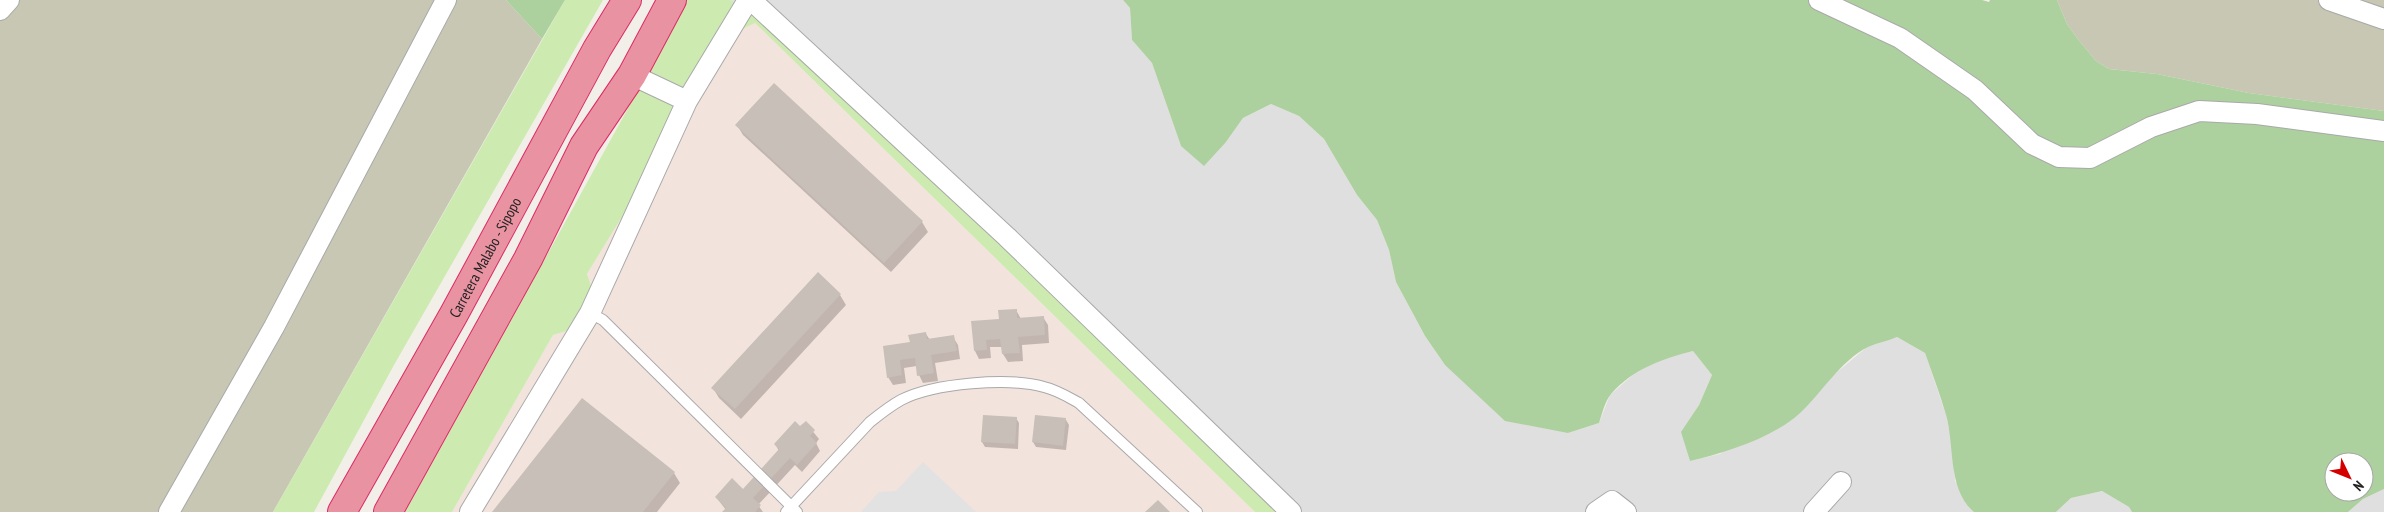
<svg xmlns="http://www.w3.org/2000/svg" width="2384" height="512" viewBox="0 0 2384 512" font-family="'PT Sans Narrow',sans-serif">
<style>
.residential{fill:#e0dfdf}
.military{fill:#f3e3dd}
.construction{fill:#c7c7b4}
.grass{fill:#cdebb0}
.forest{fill:#add19e;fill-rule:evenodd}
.parking{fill:#e2e2e2}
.shadow{fill:#0003}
.building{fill:#c7bfb8}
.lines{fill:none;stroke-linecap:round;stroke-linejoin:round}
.lane-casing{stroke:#a9a9a9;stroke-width:12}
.street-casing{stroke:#a9a9a9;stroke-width:22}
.highway-casing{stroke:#dc2a67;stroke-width:30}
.lane{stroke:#fff;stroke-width:10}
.street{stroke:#fff;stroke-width:20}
.highway{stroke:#e892a2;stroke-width:28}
.labels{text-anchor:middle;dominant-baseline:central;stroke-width:5;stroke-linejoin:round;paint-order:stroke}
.street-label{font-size:15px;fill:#222;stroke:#fff}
</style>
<rect width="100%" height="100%" fill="#f2efe9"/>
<!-- residential -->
<path class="residential" d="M730,0H1123L1130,8L1132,40L1152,63L1181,146L1226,142L1243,118L1271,104L1299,116L1324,139L1357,195L1377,220L1389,250L1396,282L1425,336L1445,365L1568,433L1599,423L1610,395L1634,374L1663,358L1693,351L1712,375L1699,405L1682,432L1690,461L1720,454L1842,368L1867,347L1897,337L1925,353L1946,415L1953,446L1955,481L1974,512H1303L952,177L794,33Z
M2384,489V512H2348L2363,499Z
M2102,491L2129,507L2132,512H2056L2071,498Z"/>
<!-- military -->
<path class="military" d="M755,23L1255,512H452L553,335L603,320L587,274L734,33Z"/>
<!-- construction -->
<path class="construction" d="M0,0H506L542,39L273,512H0Z
M2057,0H2384V111L2249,93L2157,74L2109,69L2096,61L2077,38L2067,24Z"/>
<!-- grass -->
<path class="grass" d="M565,0H603L394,365L314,512H273Z
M685,0H730L794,33L952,177L1303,512H1255L755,23L734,33L587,274L603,320L553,335L452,512H405L626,112Z"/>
<!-- forest -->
<path class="forest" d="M506,0H565L542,39Z
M1123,0H1982L1989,2L1990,0H2057L2067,24L2077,38L2096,61L2109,69L2157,74L2249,93L2384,111V489L2363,499L2348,512H2132L2129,507L2102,491L2071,498L2056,512H1974C1947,489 1955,446 1946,415C1940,394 1932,373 1925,353L1897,337C1888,341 1877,343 1868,347C1840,361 1822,393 1799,414C1772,438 1724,453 1690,461L1681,432L1699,405L1712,375L1693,351C1662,359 1633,369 1611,394C1605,401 1602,414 1599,423L1568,433L1505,421L1445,365L1425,336L1396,282L1389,250L1377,220L1357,195L1324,139L1299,116L1271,104L1243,118L1226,142L1204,166L1181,146L1152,63L1132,40L1130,8ZM2334,462H2364V492H2334Z"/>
<!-- parking -->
<path class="parking" d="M923,462L976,512H861L879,492L896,491Z"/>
<!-- shadow -->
<path class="shadow" d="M737,125L922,222L928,232L891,272L743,135Z
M818,274L840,295L846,305L741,419L719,398L713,388Z
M1016,310L1021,319L1043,317L1048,325L1049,343L1022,345L1023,361L1008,362L1003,354L1002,347H990L991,358L979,359L975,351L973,322L1000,320Z
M926,334L930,340L953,337L958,345L960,359L935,363L938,381L923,383L919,375L917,366L904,368L906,383L893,385L888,377L911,343Z
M1036,417L1066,420L1069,425L1066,450L1036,447L1033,442Z
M1016,418L1019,423L1018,449L985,447L982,442Z
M806,423L819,439L816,443L820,451L802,472L795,465L758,505L763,512H723L726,510L716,497L743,491L779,451L775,444Z
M674,473L680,483L657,512H494Z"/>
<!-- building -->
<path class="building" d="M774,83L923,221L884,263L735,125Z
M818,272L841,294L735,409L711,388Z
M1017,309V318L1044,316L1045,335L1018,337L1020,353L1002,354L1000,339L986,340L987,350L974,351L971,321L999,319L998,310Z
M926,332L927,339L954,335L957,351L931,355L934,373L917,376L915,358L900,360L902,375L887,378L883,346L910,342L908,335Z
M582,398L675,472L643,512H492Z
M983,415L1017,417L1015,444L981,442Z
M1035,415L1066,418L1063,446L1032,442Z
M795,421L800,426L806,421L815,430L810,436L817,443L797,465L790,458L753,498L761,505L755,512H722L726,508L715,497L732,478L743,489L779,449L774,444Z
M1158,500L1170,512H1145Z"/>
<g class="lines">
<!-- lane casing -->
<g class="lane-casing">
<path id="lane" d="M590,313L603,320L797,512
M786,512L870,422C880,414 890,406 901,400C934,383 1009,377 1044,387C1057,390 1068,397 1079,403L1197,512"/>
</g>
<!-- street casing -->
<g class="street-casing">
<path id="street" d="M751,0L1007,237L1291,512
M1819,0L1900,38L1975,90L2032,144L2059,157L2090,158L2151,127L2199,111L2257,114L2384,131
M2329,0L2384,19
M0,10L9,0
M632,75L687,101
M169,512L274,327L446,0
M470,512L590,313L687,101L748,0
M1596,512L1612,501L1626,512
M1814,512L1841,482"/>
</g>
<!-- highway casing -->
<g class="highway-casing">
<g id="highway">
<path id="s1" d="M342,512L454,314L597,49L627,0"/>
<path d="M388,512L528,259L584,146L632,75L672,0"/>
</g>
</g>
<!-- lane -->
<use href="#lane" class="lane"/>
<!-- street -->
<use href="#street" class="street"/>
<!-- highway -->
<use href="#highway" class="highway"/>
</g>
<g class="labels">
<!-- street labels -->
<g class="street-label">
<text stroke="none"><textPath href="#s1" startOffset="292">Carretera Malabo - Sipopo</textPath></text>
</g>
</g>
<!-- north arrow -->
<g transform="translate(2349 477) rotate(133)"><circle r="24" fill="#ffffff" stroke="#a7a7a7"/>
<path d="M0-4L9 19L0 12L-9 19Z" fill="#d40000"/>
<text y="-8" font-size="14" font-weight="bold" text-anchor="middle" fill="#222222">N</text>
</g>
</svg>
